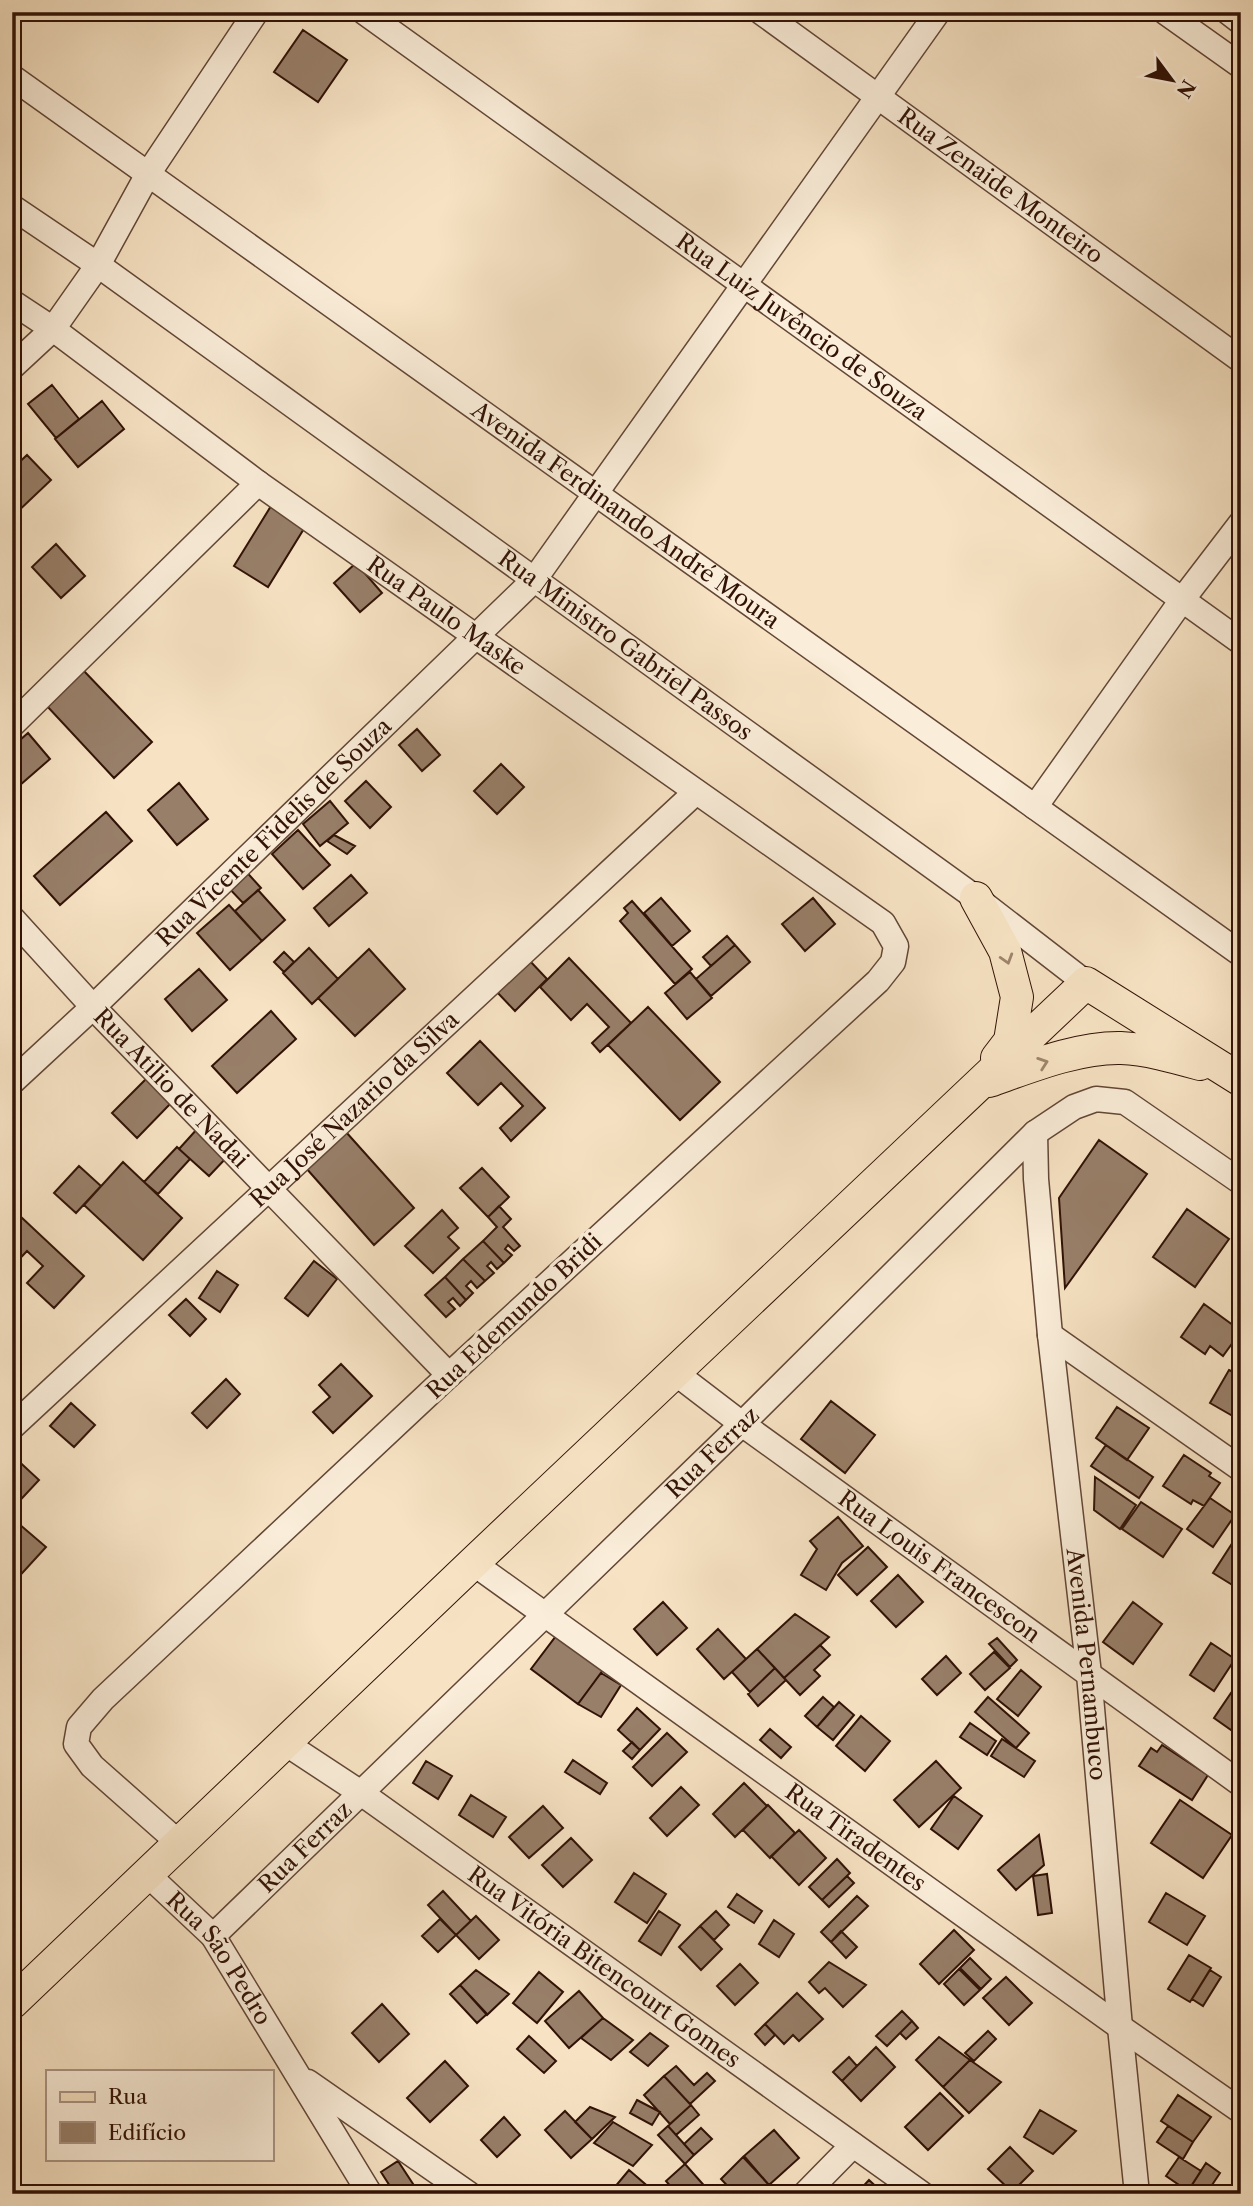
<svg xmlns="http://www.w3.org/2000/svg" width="1253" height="2206" viewBox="0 0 1253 2206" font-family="'Libre Caslon Text',serif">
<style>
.building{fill:#987f69;stroke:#311206;stroke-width:2}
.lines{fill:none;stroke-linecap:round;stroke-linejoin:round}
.minor-casing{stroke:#624636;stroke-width:27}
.major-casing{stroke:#311206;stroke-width:34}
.minor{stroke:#faedd9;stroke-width:24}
.major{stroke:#f7e3c4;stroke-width:32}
.oneway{stroke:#9e856e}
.labels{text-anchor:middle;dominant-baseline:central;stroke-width:7;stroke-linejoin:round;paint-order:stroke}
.street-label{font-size:23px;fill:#311206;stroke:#faedd9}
</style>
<rect width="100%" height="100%" fill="#f7e3c4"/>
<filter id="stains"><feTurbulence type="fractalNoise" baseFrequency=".00286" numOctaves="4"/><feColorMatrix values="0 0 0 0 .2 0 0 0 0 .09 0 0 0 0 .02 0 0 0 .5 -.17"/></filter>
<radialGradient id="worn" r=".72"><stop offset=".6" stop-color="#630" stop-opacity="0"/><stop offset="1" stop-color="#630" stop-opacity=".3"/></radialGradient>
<!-- building -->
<path class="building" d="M303,30L347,60L318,102L274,72Z
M52,385L79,419L56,438L28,404Z
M102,401L124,429L78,467L55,439Z
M27,455L51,480L12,517V469Z
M271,506L305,527L268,587L234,566Z
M56,544L85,576L61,598L32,567Z
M356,563L382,593L360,612L334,583Z
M83,670L152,742L114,778L46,705Z
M417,729L440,755L422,771L399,745Z
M28,733L50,759L12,792V747Z
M501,764L524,787L497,814L474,791Z
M366,781L391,807L370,828L345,801Z
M179,783L208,819L177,845L148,810Z
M330,801L348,823L320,846L303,824Z
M106,812L132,841L60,905L34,876Z
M298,830L330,865L303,889L272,854Z
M334,835L355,846L347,854L327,841Z
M243,868L261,888L243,903L225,884Z
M351,875L367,893L329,926L314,908Z
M258,890L285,920L262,941L235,911Z
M661,898L690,931L672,946L644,913Z
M813,898L835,924L805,951L782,924Z
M632,901L692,969L675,984L620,921L628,913L624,908Z
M229,905L262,941L230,970L197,933Z
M727,936L735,945L711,966L703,957Z
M735,945L750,962L711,996L696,979Z
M309,948L338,979L312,1004L283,973Z
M369,949L405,989L355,1036L318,998Z
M284,952L294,962L284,972L274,962Z
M569,958L631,1023L600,1052L592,1043L609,1027L587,1004L571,1020L540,987Z
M529,960L547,979L515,1011L496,991Z
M199,969L227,1000L192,1031L165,999Z
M690,972L712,998L687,1019L665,993Z
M648,1007L720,1082L680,1120L608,1045Z
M271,1011L296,1039L237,1093L212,1066Z
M480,1041L545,1108L511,1141L500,1128L523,1106L501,1083L478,1105L447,1073Z
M149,1076L173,1101L137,1138L112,1113Z
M198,1128L228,1156L209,1176L179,1149Z
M346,1132L414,1208L374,1245L306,1168Z
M1099,1140L1147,1174L1065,1288L1059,1198Z
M177,1147L190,1159L158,1194L144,1182Z
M123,1162L182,1218L143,1260L84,1205Z
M79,1166L101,1186L76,1213L54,1193Z
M482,1168L509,1197L488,1217L460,1188Z
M499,1206L511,1219L503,1227L520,1246L514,1251L508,1245L505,1249L512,1255L504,1263L483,1241L497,1227L488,1217Z
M1187,1209L1229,1239L1195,1287L1153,1257Z
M442,1210L458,1228L448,1237L459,1248L433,1273L405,1246Z
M20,1216L84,1276L54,1308L27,1283L43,1266L27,1251L12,1267V1225Z
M483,1241L504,1263L497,1269L491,1262L487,1266L494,1273L485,1281L463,1259Z
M463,1259L485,1281L477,1288L471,1281L466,1286L473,1293L466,1300L445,1277Z
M314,1261L337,1279L308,1316L285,1298Z
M217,1271L238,1285L220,1312L199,1298Z
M445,1277L466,1300L460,1306L453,1298L448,1302L455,1309L446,1317L425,1295Z
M186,1299L206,1319L190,1336L169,1315Z
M1204,1304L1241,1331L1223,1356L1210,1346L1205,1354L1181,1337Z
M341,1364L372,1396L333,1433L313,1412L330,1397L319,1385Z
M1229,1370L1241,1376V1415L1238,1419L1210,1403Z
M226,1379L240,1394L207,1428L192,1413Z
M831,1401L875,1435L845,1473L801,1439Z
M71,1403L95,1425L74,1447L50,1426Z
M1117,1407L1149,1428L1127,1460L1096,1438Z
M1106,1445L1153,1477L1139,1498L1091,1466Z
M12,1455L39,1480L12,1509Z
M1184,1455L1211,1473L1209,1476L1220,1483L1204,1506L1193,1500L1191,1504L1163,1486Z
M1095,1477L1136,1505L1120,1529L1094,1510Z
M1210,1498L1235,1515L1213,1547L1187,1529Z
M1141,1502L1182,1529L1163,1557L1122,1529Z
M838,1517L863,1546L842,1563L826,1590L801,1575L817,1549L810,1541Z
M12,1518L46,1547L15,1581L12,1579Z
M1233,1542L1241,1548V1576L1234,1586L1213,1573Z
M868,1547L887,1567L857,1595L838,1575Z
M898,1575L923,1602L896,1627L871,1601Z
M663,1602L687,1628L657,1655L634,1629Z
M1133,1602L1162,1624L1133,1664L1103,1642Z
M795,1614L829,1637L784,1678L757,1649Z
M718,1629L746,1659L724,1679L697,1649Z
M556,1636L603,1670L578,1704L531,1669Z
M997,1638L1017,1660L1010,1667L989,1644Z
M1211,1643L1235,1659L1214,1691L1190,1675Z
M820,1645L830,1655L814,1670L820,1676L800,1695L784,1678Z
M757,1649L775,1668L750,1692L732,1672Z
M994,1652L1010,1668L985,1690L970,1674Z
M946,1656L961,1673L937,1695L922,1679Z
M775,1668L786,1680L758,1706L748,1694Z
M1021,1670L1041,1687L1018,1716L997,1699Z
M601,1673L621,1685L601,1717L578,1704Z
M1231,1693L1241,1700V1737L1214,1718Z
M823,1697L834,1707L817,1727L805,1716Z
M988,1697L1029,1733L1016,1748L975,1712Z
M839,1702L854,1715L833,1740L817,1727Z
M637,1708L660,1729L640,1750L618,1730Z
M861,1716L890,1741L865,1771L836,1746Z
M970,1723L996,1741L987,1755L960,1737Z
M770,1729L791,1747L781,1758L760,1740Z
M667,1733L687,1752L652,1786L633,1767Z
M1002,1739L1035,1761L1024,1777L991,1756Z
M632,1742L640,1750L632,1759L623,1751Z
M1162,1745L1208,1775L1192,1800L1139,1766L1151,1748L1157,1752Z
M573,1760L607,1783L600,1794L565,1772Z
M426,1761L452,1776L438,1799L413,1783Z
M936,1761L961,1788L919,1827L894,1800Z
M744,1783L767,1806L735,1837L713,1814Z
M681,1787L699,1805L667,1836L650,1818Z
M471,1795L506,1817L493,1837L459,1815Z
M954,1796L982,1816L958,1849L931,1829Z
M1180,1800L1232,1835L1203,1878L1151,1843Z
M768,1805L795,1833L770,1858L743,1830Z
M543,1806L563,1828L529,1858L509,1837Z
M799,1830L826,1858L799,1885L771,1856Z
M1039,1835L1044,1865L1016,1890L998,1870Z
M571,1838L592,1860L563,1887L542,1865Z
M837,1859L850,1873L822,1900L809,1887Z
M634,1873L666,1894L647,1923L615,1902Z
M1047,1874L1052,1913L1038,1915L1033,1876Z
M847,1876L854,1883L829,1907L822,1900Z
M443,1891L471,1921L456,1935L428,1905Z
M1166,1893L1205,1916L1187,1945L1149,1922Z
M737,1894L762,1911L754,1923L728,1907Z
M857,1896L868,1906L831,1942L821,1932Z
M659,1911L680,1925L661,1955L639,1941Z
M716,1911L729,1925L714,1940L700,1926Z
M476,1916L499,1940L479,1959L456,1935Z
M440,1919L456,1935L438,1952L422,1936Z
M774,1920L794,1934L779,1957L759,1944Z
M700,1926L722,1949L701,1970L679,1947Z
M954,1930L974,1950L939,1984L920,1964Z
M841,1931L857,1947L846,1958L831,1942Z
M1189,1955L1211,1968L1190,2002L1168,1989Z
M970,1958L991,1979L981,1989L960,1968Z
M829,1962L866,1985L843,2007L825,1988L819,1993L809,1982Z
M740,1964L758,1983L735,2005L717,1986Z
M959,1969L980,1990L964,2005L944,1984Z
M476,1970L509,1994L487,2015L460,1985Z
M1210,1970L1221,1977L1203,2006L1192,1999Z
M539,1972L563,1992L537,2023L513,2003Z
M1006,1977L1032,2003L1009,2025L983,1998Z
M460,1985L487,2014L477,2023L450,1994Z
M579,1991L603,2018L569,2048L545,2021Z
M797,1993L823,2019L799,2041L793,2035L784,2044L765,2024Z
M382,2004L409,2034L379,2062L352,2033Z
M902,2011L912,2021L887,2046L876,2036Z
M603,2018L633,2040L611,2060L581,2038Z
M912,2021L918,2028L906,2039L900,2033Z
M765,2024L775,2035L765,2045L755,2034Z
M988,2031L996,2039L974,2061L965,2053Z
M650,2033L668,2046L648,2066L630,2052Z
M529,2036L556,2061L544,2073L517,2049Z
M939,2037L970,2060L943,2087L916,2060Z
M876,2047L895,2067L861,2101L842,2081Z
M849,2057L857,2066L842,2081L833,2072Z
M970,2060L1001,2082L969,2113L943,2087Z
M445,2061L468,2086L430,2122L407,2098Z
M676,2066L694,2085L707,2073L715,2081L690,2104L664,2076Z
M664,2076L691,2105L670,2124L644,2095Z
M940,2093L963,2116L928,2150L905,2127Z
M1178,2095L1211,2117L1193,2142L1161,2121Z
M637,2100L660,2112L652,2125L630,2113Z
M691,2105L699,2115L676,2135L668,2126Z
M590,2107L615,2117L592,2139L575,2122Z
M1040,2110L1076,2131L1053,2154L1024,2137Z
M565,2111L592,2139L571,2158L545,2130Z
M504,2117L520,2135L497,2157L481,2140Z
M613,2122L652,2145L633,2166L594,2143Z
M668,2126L694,2155L685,2164L658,2135Z
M1168,2126L1193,2142L1183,2159L1157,2142Z
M701,2128L712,2139L694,2155L684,2144Z
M774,2130L799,2158L769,2185L744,2156Z
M1010,2147L1033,2171L1012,2192L988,2169Z
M743,2157L769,2185L760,2194H735L721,2179Z
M1179,2157L1201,2171L1188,2191L1166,2176Z
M398,2161L415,2187L403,2194H395L381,2172Z
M1206,2163L1220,2173L1206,2194H1192L1188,2191Z
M685,2164L708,2190L703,2194H677L666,2181Z
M629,2170L652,2190L649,2194H609Z
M869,2180L884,2194H856Z"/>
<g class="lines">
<!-- minor casing -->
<g class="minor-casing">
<g id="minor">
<path id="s1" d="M364,12L1241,642"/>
<path id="s2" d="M761,12L1241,360"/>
<path d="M1165,12L1241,66"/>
<path d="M1228,12L1241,22"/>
<path id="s3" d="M12,77L1241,954"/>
<path id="s4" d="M12,207L98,265L976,898L1086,983"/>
<path id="s5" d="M12,302L53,329L258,483L883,923L896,946L893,962L878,981L449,1375L103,1699L79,1727L76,1744L92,1766L179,1843"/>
<path d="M12,367L53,329L98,265L148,174L256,12"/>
<path d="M12,725L258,483"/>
<path d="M1035,807L1182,600L1241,523"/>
<path id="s6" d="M12,918L93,1007L449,1375"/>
<path id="s7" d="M12,1082L93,1007L534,580L938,12"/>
<path id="s8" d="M1035,1133L1036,1179L1050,1335L1089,1674L1120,2027L1137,2194"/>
<path d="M1050,1335L1241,1469"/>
<path id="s9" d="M674,1372L742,1424L1241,1784"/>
<path id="s10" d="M12,1427L696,792"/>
<path id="s11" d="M473,1563L1120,2027L1241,2111"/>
<path id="s12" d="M285,1743L361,1793L922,2194"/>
<path id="s13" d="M147,1874L213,1936L370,2194"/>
<path id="s14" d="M213,1936L742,1424L1035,1133L1074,1107L1096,1099L1125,1102L1241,1182"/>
<path d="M308,2082L469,2194"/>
<path d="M805,2194L853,2145"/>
</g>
</g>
<!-- major casing -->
<g class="major-casing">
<path id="major" d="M976,898L1005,951L1017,997L1010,1041L997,1058
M989,1081C1029,1067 1078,1047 1121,1048C1147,1049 1175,1057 1200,1064
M12,2003L473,1563L1086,983L1241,1080"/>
</g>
<!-- minor -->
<use href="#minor" class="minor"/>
<!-- major -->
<use href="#major" class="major"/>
</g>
<!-- one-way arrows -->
<defs><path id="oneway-chevron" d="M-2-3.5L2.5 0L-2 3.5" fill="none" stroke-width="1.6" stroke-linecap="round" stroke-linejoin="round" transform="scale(1.75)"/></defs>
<g class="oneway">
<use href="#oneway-chevron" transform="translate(1007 959) rotate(73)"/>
<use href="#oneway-chevron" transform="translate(1043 1063) rotate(-19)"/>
</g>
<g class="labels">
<!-- street labels -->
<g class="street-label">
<text stroke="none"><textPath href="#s2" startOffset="296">Rua Zenaide Monteiro</textPath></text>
<text stroke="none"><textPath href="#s1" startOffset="539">Rua Luiz Juvêncio de Souza</textPath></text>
<text stroke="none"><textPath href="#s3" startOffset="754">Avenida Ferdinando André Moura</textPath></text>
<text stroke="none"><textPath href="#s5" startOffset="536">Rua Paulo Maske</textPath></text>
<text stroke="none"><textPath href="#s4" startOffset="754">Rua Ministro Gabriel Passos</textPath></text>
<text stroke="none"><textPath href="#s7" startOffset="362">Rua Vicente Fidelis de Souza</textPath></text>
<text stroke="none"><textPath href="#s6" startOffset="233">Rua Atilio de Nadai</textPath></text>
<text stroke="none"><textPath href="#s10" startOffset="467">Rua José Nazario da Silva</textPath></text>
<text transform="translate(514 1316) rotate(-43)">Rua Edemundo Bridi</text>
<text stroke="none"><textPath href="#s14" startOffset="695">Rua Ferraz</textPath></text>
<text stroke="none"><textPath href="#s9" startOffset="329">Rua Louis Francescon</textPath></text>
<text stroke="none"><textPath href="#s8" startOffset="534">Avenida Pernambuco</textPath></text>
<text stroke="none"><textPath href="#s11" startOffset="471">Rua Tiradentes</textPath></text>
<text stroke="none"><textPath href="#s14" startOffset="128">Rua Ferraz</textPath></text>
<text stroke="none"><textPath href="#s13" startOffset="112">Rua São Pedro</textPath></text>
<text stroke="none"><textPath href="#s12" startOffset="390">Rua Vitória Bitencourt Gomes</textPath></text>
</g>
</g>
<!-- margin -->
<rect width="1253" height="2206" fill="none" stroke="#f7e3c4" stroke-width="42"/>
<rect x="14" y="14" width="1225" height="2178" fill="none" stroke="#311206" stroke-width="3.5"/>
<rect x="21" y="21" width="1211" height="2164" fill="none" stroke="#311206" stroke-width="2"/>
<!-- legend -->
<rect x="46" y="2070" width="228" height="91" fill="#faedd9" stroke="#aa9585" stroke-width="2"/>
<rect x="60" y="2092" width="35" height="10" fill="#f7e3c4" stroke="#aa9585" stroke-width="2"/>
<text x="108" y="2104" font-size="21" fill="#311206">Rua</text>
<rect x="60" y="2122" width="35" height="21" fill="#987f69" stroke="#aa9585" stroke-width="2"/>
<text x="108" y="2140" font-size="21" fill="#311206">Edifício</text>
<!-- north arrow -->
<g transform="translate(1172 80) rotate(122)" stroke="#faedd9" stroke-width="5" paint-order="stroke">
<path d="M0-5L12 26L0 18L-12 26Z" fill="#311206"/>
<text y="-10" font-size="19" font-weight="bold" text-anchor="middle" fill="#311206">N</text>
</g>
<rect width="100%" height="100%" filter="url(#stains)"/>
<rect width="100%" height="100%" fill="url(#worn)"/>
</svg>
